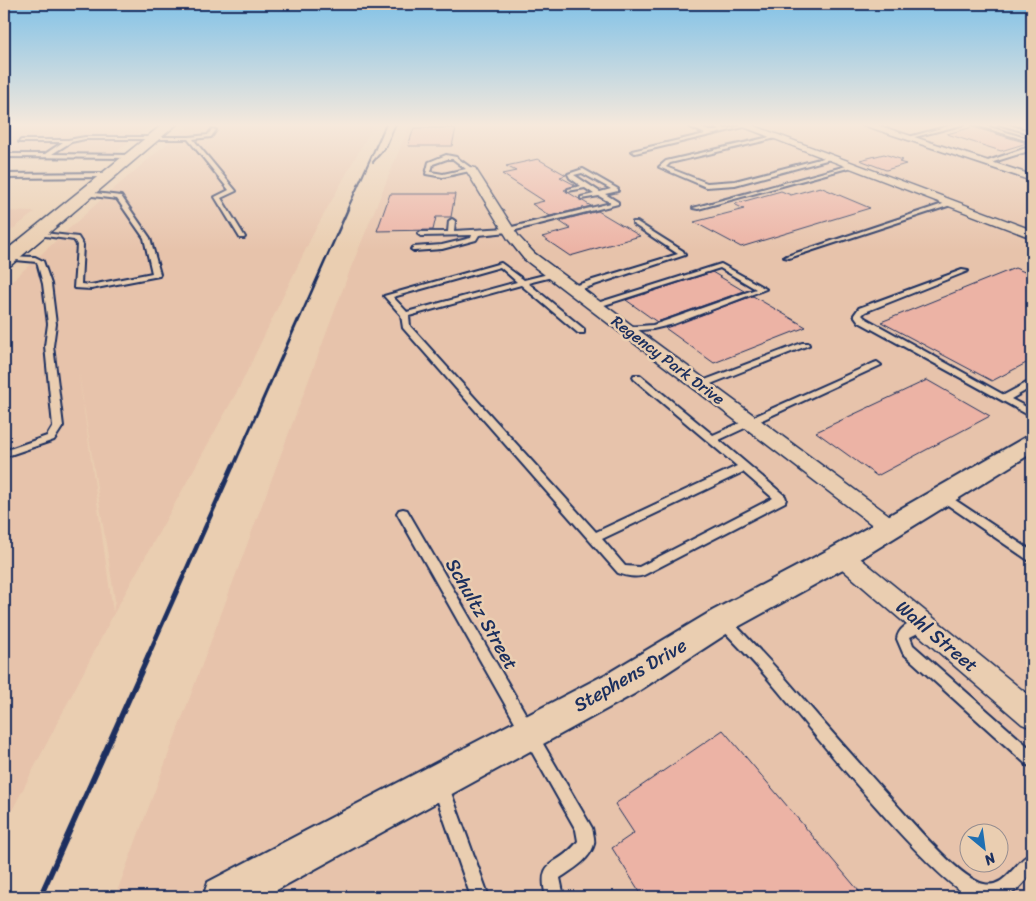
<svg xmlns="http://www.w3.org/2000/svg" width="1036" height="901" viewBox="0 0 1036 901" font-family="Sriracha,sans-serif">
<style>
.built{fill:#e7c3ab;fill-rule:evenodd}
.building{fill:#ecb3a5;stroke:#1b2f5e}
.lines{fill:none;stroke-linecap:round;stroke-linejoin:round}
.service-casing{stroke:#1b2f5e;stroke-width:4}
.minor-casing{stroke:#1b2f5e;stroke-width:3}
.tertiary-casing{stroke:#1b2f5e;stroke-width:4}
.primary-casing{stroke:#1b2f5e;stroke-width:3}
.service{fill:#eaceb1;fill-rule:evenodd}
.minor{fill:#eaceb1;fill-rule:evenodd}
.tertiary{fill:#eaceb1;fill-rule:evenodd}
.primary{fill:#eaceb1;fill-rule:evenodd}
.rail-far4{stroke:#1b2f5e;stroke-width:2}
.rail-far3{stroke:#1b2f5e;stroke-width:2.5}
.rail-far2{stroke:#1b2f5e;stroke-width:3}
.rail-far1{stroke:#1b2f5e;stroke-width:4.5}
.rail{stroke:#1b2f5e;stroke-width:5.5}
.labels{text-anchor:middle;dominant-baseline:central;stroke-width:5;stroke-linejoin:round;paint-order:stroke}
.street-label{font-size:16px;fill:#1b2f5e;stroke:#eaceb1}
.near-street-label{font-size:19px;fill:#1b2f5e;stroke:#eaceb1}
</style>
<rect width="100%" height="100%" fill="#eaceb1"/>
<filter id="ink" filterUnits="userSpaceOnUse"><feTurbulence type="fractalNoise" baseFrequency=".02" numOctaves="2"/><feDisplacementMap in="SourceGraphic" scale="10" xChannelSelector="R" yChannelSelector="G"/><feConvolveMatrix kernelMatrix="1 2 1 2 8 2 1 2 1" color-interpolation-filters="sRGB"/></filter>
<g filter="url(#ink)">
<!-- built -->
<path class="built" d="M4,124H152L110,157H4Z
M190,124H374L313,234L239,388L113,615L4,826V288L103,198ZM79,375L115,600L113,612L79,376Z
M410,124H1032V897H115L350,270ZM968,834H998V864H968Z
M4,211L35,212L4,236Z"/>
<!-- building -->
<path class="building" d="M973,127L1027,143L1001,151L947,134Z
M414,128H456L452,146H408Z
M884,154L903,160L899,162L906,164L886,170L860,160Z
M538,159L566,175L560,177L575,185L564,190L591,206L550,216L532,204L544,201L502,174L516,171L506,166Z
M820,187L870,208L741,247L694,222L744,209L734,204L781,191L791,195Z
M390,194H455L451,217H436L433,230L377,231Z
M598,211L640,236L570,256L542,237L571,229L559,221Z
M1015,268L1032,275V360L992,381L881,322Z
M712,272L744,291L657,322L626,300Z
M753,296L806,327L714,363L665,328Z
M927,380L990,416L877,476L816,432Z
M723,730L864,897H643L612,848L634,833L615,804Z"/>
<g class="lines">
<!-- service casing -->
<g class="service-casing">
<path id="service" d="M684,124C699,124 705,134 720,130L708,124H715L726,129L746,125L748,126L635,153L632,151L705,134Z
M956,124H965L907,139L905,138Z
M972,124H980L1032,140V142Z
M998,124H1006L1032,132V134Z
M212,129L216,130L211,137L193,139L236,191L221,198L245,237L244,238H240L215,197L229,190L188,139H85L71,142L52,154L134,155L132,158L4,157V154H45L63,142H19L21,140H68L85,137H189L208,135Z
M774,136L776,138L670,163L666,167L707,183L735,181L831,156L834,158L735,185L706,187L659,167L666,161Z
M1032,146V150L987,164L982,163Z
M446,155L456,157L474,170L443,177L426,174L429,162ZM447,159H453L466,169L443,174L431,172L433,164Z
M850,165L855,166L698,209L693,208Z
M583,169L618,189V191L605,194L618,202V204L508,232L479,235L476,240L442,249L414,251L411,249L414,247L442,245L471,238L472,235L421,236L418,234L421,232H448L449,221L452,219L455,221L454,231L508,228L611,203L599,196L581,199V197L594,194L585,188L568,191V189L581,186L570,178L568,174ZM582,173L611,189L600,192L574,175Z
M4,174L108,173L111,175L108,177L4,178Z
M86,192L121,196L150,238L160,274L159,276L91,289L74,288L77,245L74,240L38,235L36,234V232L78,237L83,245L81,284L91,285L152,273L144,238L117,199L84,195L83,194Z
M952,201L955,203L954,204L789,258L784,257Z
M633,222H637L683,251L685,255L576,291H570V287L678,254L633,224Z
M7,256L35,257L43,261L51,284L56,324L53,346L63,426L54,440L4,457V451L47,436L53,426L45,346L48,324L43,284L37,262L5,259V257Z
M501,263L524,280L556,272V276L528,283L584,329V333H578L521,285L409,316L410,326L596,532L737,466L634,379L633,377L634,375H640L713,435L874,363L877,362L881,365L719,440L785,496L786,499L785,502L644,575C637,578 625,576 618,573L403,328L401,315L384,296ZM500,267L517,282L407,312L393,297ZM743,472L773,498L639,567L625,566L602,539Z
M721,264L766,289L674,324L653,329L627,331L623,329L627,327L653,325L668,320L756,289L720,268L598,307H592L591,305Z
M962,270L968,271L865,312L862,315L865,318L1004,395L1032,380V387L1011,399L1032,410V417L859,322L854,315L859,308Z
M802,343H808L809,345L703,387H697L696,385L697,383Z
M943,492L1032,551V562L1028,560L939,499L938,496L939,493Z
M403,509L407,510L592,828C593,833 595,839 594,844C590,860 572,870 560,878L564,897H546C536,856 559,868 578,841L576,830L397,513L399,510Z
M723,616L728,617C747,637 766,657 785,678C821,720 858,762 895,803C912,822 960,879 984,884C1006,889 1015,860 1032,853V873C1016,891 1014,897 989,897C984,897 978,898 974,897C940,892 804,721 774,686C757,665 737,645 718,625L717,621L718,617Z
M923,618L928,620L929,624L928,628L910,637L913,645L1032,750V767L1027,765L903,653L897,639C899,626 911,623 923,618Z
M441,779L446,782L449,787L489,897H471L433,787L436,782Z"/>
</g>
<!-- minor casing -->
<g class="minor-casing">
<path id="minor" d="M736,124H749L1032,230V238Z
M860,124H874L1032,175V181Z
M471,167L475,168L519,237L534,253L897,521L901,527L897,533L890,535L883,533L524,259L508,239L466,170Z
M842,547L850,550L1032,698V728L1022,724L834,562L831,556L834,550Z"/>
</g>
<!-- tertiary casing -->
<g class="tertiary-casing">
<path id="tertiary" d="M1032,435V453L852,564L734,629L634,694L264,897H203L208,882L610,672L712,611L832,548L1024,438Z"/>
</g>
<!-- primary casing -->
<g class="primary-casing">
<path id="primary" d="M163,124H177L11,265L4,267V252Z"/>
</g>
<!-- service -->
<use href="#service" class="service"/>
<!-- minor -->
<use href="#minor" class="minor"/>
<!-- tertiary -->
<use href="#tertiary" class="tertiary"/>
<!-- primary -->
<use href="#primary" class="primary"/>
<!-- rail-far4 -->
<path class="rail-far4" d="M373,162L386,147L396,124
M347,210L386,124"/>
<!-- rail-far3 -->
<path class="rail-far3" d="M298,322L348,209"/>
<!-- rail-far2 -->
<path class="rail-far2" d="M233,467L298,320"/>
<!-- rail-far1 -->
<path class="rail-far1" d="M148,656L233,465"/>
<!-- rail -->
<path class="rail" d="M40,897L149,654"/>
</g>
</g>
<!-- sky -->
<linearGradient id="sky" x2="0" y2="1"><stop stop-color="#82c2e7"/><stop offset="0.5" stop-color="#f6e9dc"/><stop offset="1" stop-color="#f6e9dc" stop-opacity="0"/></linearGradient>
<rect width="1036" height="250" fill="url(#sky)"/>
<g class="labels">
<!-- street labels -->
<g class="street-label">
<text transform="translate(668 360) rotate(37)">Regency Park Drive</text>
</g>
<!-- near-street labels -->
<g class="near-street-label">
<text transform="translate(482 614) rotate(60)">Schultz Street</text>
<text transform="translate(937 636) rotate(40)">Wahl Street</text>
<text transform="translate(630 675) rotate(-30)">Stephens Drive</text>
</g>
</g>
<!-- margin -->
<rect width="1036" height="901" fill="none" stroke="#eaceb1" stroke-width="20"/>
<rect x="10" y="10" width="1016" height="881" fill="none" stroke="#1b2f5e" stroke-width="2" filter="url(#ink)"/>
<!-- north arrow -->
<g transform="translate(984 848) rotate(151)"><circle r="24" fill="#eaceb1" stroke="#978e90"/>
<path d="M0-4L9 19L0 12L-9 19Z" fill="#1f6fb2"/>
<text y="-8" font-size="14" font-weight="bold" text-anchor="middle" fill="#1b2f5e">N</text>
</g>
</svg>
